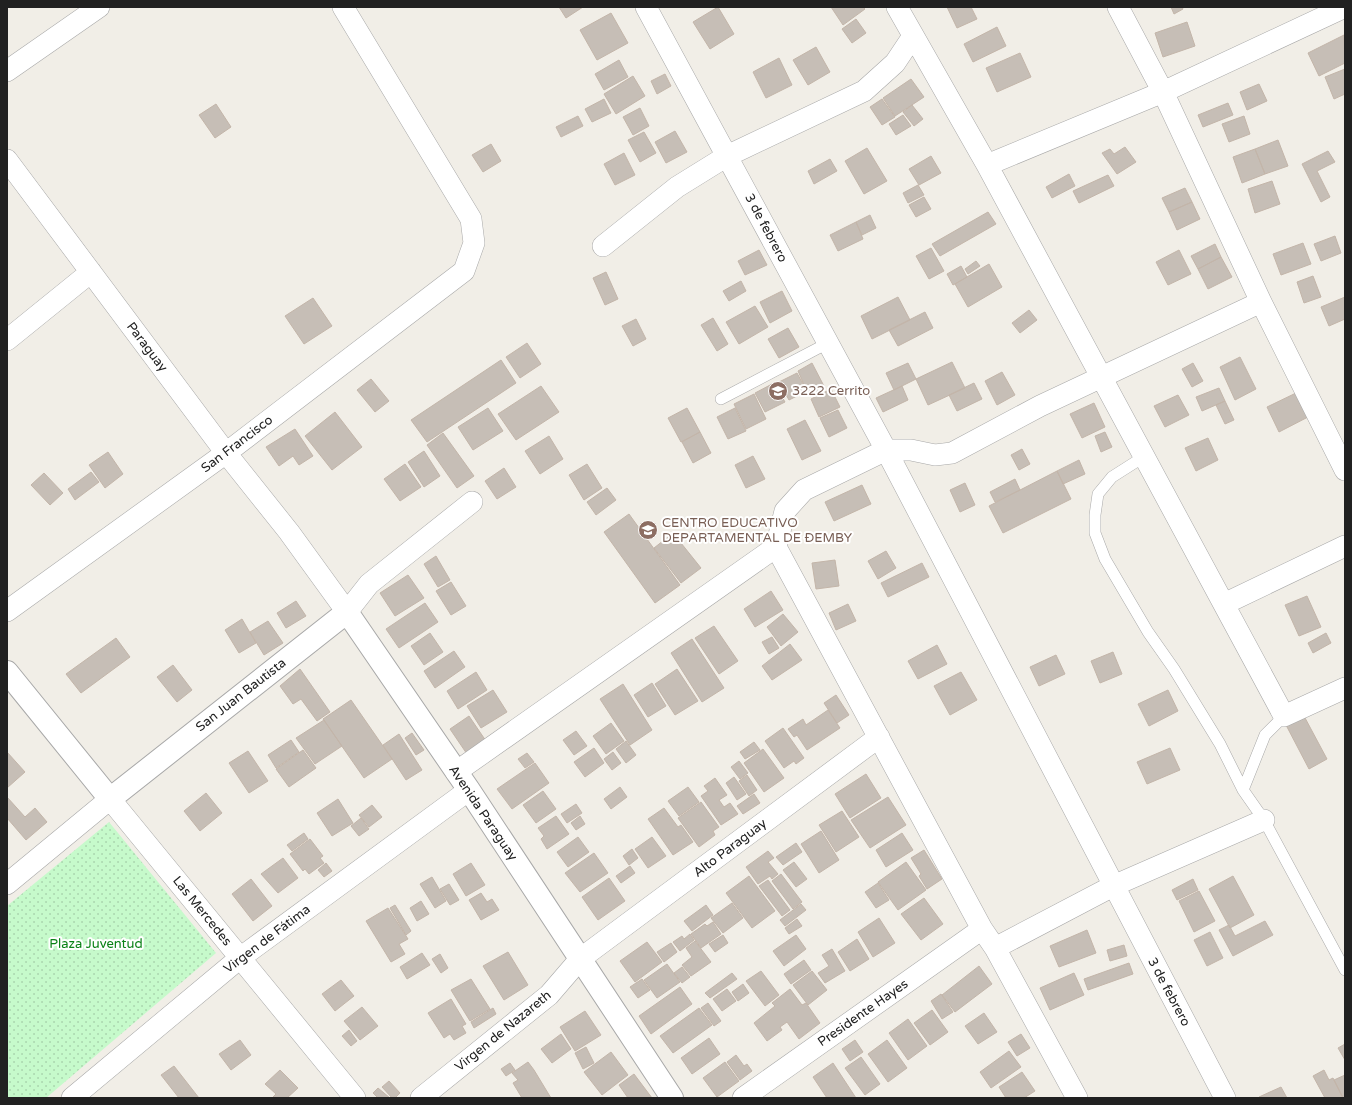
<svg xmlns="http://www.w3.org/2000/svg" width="1352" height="1105" viewBox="0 0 1352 1105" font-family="'Varela Round',sans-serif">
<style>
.park{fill:url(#park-dots)}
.building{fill:#c6beb6;stroke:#c3b5a9}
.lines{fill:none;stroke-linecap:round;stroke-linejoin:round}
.service-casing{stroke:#a8a8a8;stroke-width:12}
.minor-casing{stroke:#a8a8a8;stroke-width:22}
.tertiary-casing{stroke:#a8a8a8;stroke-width:24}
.service{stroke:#fff;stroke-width:11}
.minor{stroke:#fff;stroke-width:21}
.tertiary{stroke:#fff;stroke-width:22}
.labels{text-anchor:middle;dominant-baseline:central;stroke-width:4;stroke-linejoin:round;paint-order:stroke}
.street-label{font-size:13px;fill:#212121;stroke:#fff}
.education-label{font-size:13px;fill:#785e54;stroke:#fff;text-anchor:start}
.park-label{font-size:13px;fill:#0b8217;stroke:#fff}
</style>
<defs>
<pattern id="park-dots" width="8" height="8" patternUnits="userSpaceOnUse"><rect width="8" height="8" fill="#c6facb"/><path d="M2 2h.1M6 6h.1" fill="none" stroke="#aad6ae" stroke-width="1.8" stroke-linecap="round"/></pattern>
</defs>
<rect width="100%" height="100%" fill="#f1eee7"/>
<!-- park -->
<path class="park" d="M109,822L216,953L46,1098H7V906Z"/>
<!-- building -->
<path class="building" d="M559,7H583L566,18Z
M718,7L734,34L710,49L693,22Z
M831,7H863L865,9L843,25Z
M947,7H971L977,19L957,28Z
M1171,7H1182L1183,9L1174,14Z
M611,13L628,43L597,60L580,30Z
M856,19L866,33L852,43L842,29Z
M1187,22L1195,46L1163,57L1155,33Z
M997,27L1006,46L973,62L964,44Z
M1344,35L1345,63L1319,76L1308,53Z
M816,47L830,72L808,85L793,60Z
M1020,53L1031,77L997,92L986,68Z
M779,58L792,85L766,98L753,72Z
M619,60L628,77L604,90L595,74Z
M1345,69V94L1334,99L1325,77Z
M665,74L671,86L657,94L651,81Z
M633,76L645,96L616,114L604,94Z
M911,79L924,97L895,116L883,98Z
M1259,84L1267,101L1247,110L1240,92Z
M604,99L611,113L592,122L585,109Z
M882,99L895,117L882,125L870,107Z
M1228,103L1233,115L1203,127L1198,115Z
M216,104L231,127L215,138L199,115Z
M912,105L923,119L914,126L903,112Z
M640,108L649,126L633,135L623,117Z
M903,115L911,126L896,135L889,124Z
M578,116L583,126L561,137L556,127Z
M1244,116L1250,134L1229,142L1222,124Z
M675,131L687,152L666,163L655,142Z
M644,132L656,153L640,162L628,140Z
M1278,140L1288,166L1265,174L1255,149Z
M491,144L501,161L483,172L472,155Z
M1125,147L1136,162L1117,174L1102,153L1110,149L1114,154Z
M867,148L887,181L864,194L845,161Z
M1255,149L1265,174L1242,183L1233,157Z
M1328,151L1335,162L1317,171L1330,197L1321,202L1302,164Z
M624,153L635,175L615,185L604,164Z
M931,156L941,173L919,185L909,169Z
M830,159L837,171L814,184L808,171Z
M1069,174L1075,186L1052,198L1046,187Z
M1108,175L1114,186L1079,203L1073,191Z
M1272,181L1280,204L1255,213L1248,189Z
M918,185L924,195L908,203L903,193Z
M1185,188L1192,202L1169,212L1162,198Z
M924,197L931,209L916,217L909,205Z
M1192,202L1200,219L1177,230L1169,212Z
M988,212L996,224L940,256L932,244Z
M870,215L876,228L862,235L856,222Z
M856,222L863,239L838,251L830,235Z
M1335,236L1341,253L1321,261L1314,244Z
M1303,243L1311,264L1281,275L1273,254Z
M1215,244L1221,257L1198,269L1191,256Z
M931,248L944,271L929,279L916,256Z
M759,250L767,265L745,275L738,261Z
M1179,250L1191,274L1168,285L1156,262Z
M1221,257L1232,277L1208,289L1198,269Z
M976,261L980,266L968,274L965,269Z
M989,264L1002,287L968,307L955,284Z
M961,266L967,277L953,285L947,274Z
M606,272L618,299L605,305L593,278Z
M1313,276L1321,297L1304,303L1297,282Z
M741,281L746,291L729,301L723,291Z
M782,291L792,311L770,323L760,302Z
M898,297L910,320L872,339L861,316Z
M1345,297V319L1329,326L1321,307Z
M313,298L332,326L304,344L285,316Z
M755,306L768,327L739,344L726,322Z
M1029,310L1037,320L1020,333L1012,323Z
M925,312L933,328L898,346L889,330Z
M713,318L728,344L717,351L701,325Z
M636,319L646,339L633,346L622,326Z
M788,328L799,347L779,358L768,339Z
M527,343L541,364L520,378L506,357Z
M1240,357L1256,389L1235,400L1220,367Z
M501,360L516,383L427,442L411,420Z
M952,362L965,388L928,405L916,379Z
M812,363L825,388L809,396L798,371Z
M908,363L916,379L894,390L886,373Z
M1193,363L1203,381L1192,387L1182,369Z
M1002,372L1015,395L997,405L985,381Z
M797,373L807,391L789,400L779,382Z
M371,379L389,401L375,412L357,390Z
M774,383L785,402L765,412L755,393Z
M974,383L982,399L957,411L949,395Z
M541,386L559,412L516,440L498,414Z
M902,386L908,400L883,412L876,398Z
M1219,388L1225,401L1202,411L1196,397Z
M831,389L840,407L819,417L811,399Z
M1296,393L1308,417L1279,432L1267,407Z
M754,394L766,419L746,429L734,404Z
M1178,395L1189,415L1165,427L1154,406Z
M1225,401L1234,420L1225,424L1216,405Z
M1094,403L1105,427L1082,438L1070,414Z
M488,408L503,431L473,450L458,427Z
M687,408L700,432L681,442L668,418Z
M735,408L746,431L728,439L717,417Z
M838,410L847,428L829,437L820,418Z
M335,412L362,447L332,470L305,436Z
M805,420L821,451L802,460L787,429Z
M295,429L313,456L299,465L293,456L279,466L266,447Z
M700,432L711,453L693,463L682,442Z
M1105,432L1112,447L1101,452L1095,436Z
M443,433L474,476L457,488L427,445Z
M549,436L563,459L540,474L525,451Z
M1208,438L1218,460L1196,471L1185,448Z
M1022,449L1030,464L1019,470L1011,455Z
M424,451L440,476L424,487L408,462Z
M108,452L123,474L105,488L89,465Z
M753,456L765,479L746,488L735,465Z
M1079,460L1085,474L1063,484L1057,471Z
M405,464L421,487L400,501L384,479Z
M587,464L602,488L584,500L569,475Z
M504,468L516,487L497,499L485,481Z
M1057,471L1071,499L1003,533L989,506Z
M91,472L99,482L75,500L68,489Z
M44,473L63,493L50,505L31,485Z
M1015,479L1020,490L995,502L990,492Z
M965,483L975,505L960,512L950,490Z
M862,485L871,504L834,521L825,502Z
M607,488L616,500L596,515L587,502Z
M629,514L680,585L655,603L604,532Z
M673,533L701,568L681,583L654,548Z
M886,551L896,568L878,579L868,561Z
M436,556L450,580L438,587L424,564Z
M835,560L839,586L816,589L812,563Z
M922,563L929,577L888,597L881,583Z
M408,575L424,598L395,616L380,593Z
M451,582L466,606L451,615L436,591Z
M771,591L783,610L755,627L744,609Z
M1307,596L1321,627L1299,636L1285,605Z
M296,601L306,616L286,628L277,613Z
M425,603L438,622L399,648L386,629Z
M848,604L856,621L836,630L829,613Z
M783,614L798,632L781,646L767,627Z
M242,619L256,643L239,653L225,630Z
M268,621L283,643L264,655L250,632Z
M714,626L738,661L719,674L695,638Z
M430,633L443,652L424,665L411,646Z
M1326,633L1331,643L1313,653L1308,643Z
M772,637L779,648L769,654L762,642Z
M116,638L130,657L81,693L66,674Z
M692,639L724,688L702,702L671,653Z
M790,644L802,660L772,680L762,666Z
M937,645L947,664L918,679L908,661Z
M454,651L465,667L435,688L424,671Z
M1113,652L1122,674L1100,683L1091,661Z
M1056,655L1065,674L1039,686L1030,667Z
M173,665L192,690L177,702L157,677Z
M300,669L330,712L317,721L301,699L293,704L280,686Z
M677,669L698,701L675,715L655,684Z
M476,672L487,690L458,709L447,691Z
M961,672L977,700L950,715L934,686Z
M652,683L666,706L648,717L634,695Z
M623,684L652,730L630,745L600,699Z
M493,690L507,712L481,728L467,706Z
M1168,690L1178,711L1149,726L1138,704Z
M836,695L849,715L837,723L824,703Z
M351,700L392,759L364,778L323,719Z
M828,710L840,728L807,750L797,735L794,737L788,729L803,719L806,725Z
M469,716L486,741L467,754L450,729Z
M1304,716L1327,759L1309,769L1286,725Z
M324,720L342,746L315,764L296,738Z
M611,723L624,741L606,754L593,736Z
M783,728L804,758L796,764L794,761L784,768L765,741Z
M576,731L587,746L574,755L563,740Z
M412,733L424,750L416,755L405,738Z
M399,734L422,770L406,780L383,745Z
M291,740L299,752L276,768L268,755Z
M626,741L636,755L626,763L616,749Z
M754,742L760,750L745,759L740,752Z
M594,748L604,763L585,777L574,762Z
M1170,748L1180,770L1147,784L1137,762Z
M763,749L784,778L764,792L744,763Z
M303,750L316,768L289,787L276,769Z
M248,751L268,781L249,793L229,763Z
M7,752L25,772L7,788Z
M613,752L621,763L612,770L604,759Z
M527,753L534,762L525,768L518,759Z
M739,761L748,773L740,779L731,767Z
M535,763L549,783L512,809L497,789Z
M866,774L881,798L850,818L835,794Z
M747,775L757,790L749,796L739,781Z
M734,777L746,794L737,800L726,783Z
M715,778L727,795L719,800L724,807L730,803L738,814L721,825L701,796L708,791L704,786Z
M620,787L627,797L611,809L604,799Z
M688,787L699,802L679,816L668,801Z
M543,791L556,809L536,823L523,805Z
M206,793L222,813L200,831L184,811Z
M754,794L760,803L743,814L737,806Z
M7,797L25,817L35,808L47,822L26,840L7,818Z
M888,797L906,825L870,848L851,820Z
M338,799L353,823L332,836L317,813Z
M701,802L719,827L713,831L715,835L699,847L678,818Z
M576,804L582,813L567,823L561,814Z
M372,805L382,817L369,827L359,815Z
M664,808L678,827L681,825L693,842L673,855L648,819Z
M842,811L859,837L836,852L819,825Z
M556,816L569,834L547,849L541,839L544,836L538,828Z
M580,816L585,824L576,830L571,823Z
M361,818L369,829L359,836L351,826Z
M821,831L839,860L819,873L801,844Z
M304,833L308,839L292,851L287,845Z
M902,833L913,850L886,867L876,850Z
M578,837L589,852L568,867L557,852Z
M652,837L666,856L648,868L635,849Z
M310,839L323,856L320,858L324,863L309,874L305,869L303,871L290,854Z
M796,843L802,852L783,865L776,857Z
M632,849L638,858L629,865L623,856Z
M924,850L942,879L927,889L919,876L921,874L911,858Z
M768,851L774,858L768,862L778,874L772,879L770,876L758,884L746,867Z
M594,853L608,873L580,892L565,873Z
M283,858L298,878L278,893L261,874Z
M794,862L807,879L796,887L783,870Z
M906,862L926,890L898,910L878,882Z
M326,863L332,871L324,877L318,870Z
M471,863L485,885L466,896L453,874Z
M630,866L635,873L621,883L616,876Z
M781,874L802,902L793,909L772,881Z
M749,876L775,911L752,928L726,893Z
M1233,876L1254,915L1230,928L1209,889Z
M432,877L446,901L435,908L420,884Z
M609,878L625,901L598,920L582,897Z
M251,879L272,906L253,921L232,894Z
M1193,879L1198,890L1177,900L1172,890Z
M768,880L790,910L782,916L759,886Z
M878,883L889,900L876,908L865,892Z
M449,884L459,900L450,905L440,889Z
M1199,891L1215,921L1194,932L1179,901Z
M481,893L487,902L492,899L499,910L481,920L469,900Z
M924,898L943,924L921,940L901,914Z
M421,901L429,914L417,921L410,908Z
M732,903L743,918L723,933L711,918Z
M801,904L806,910L785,926L780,920Z
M395,905L411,931L406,935L390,908Z
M706,905L713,915L692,931L684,921Z
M388,908L408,939L399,944L405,954L391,962L366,921Z
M879,918L895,943L873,957L858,932Z
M797,919L802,926L789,934L785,928Z
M1265,921L1273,935L1233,956L1219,930L1229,925L1235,936Z
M713,922L721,934L701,948L691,934L705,924L707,926Z
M1087,930L1096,953L1059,967L1050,946Z
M1210,932L1223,958L1207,966L1194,940Z
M690,934L694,940L680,951L673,942L682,936L684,939Z
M723,935L728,943L715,952L709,944Z
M796,935L806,949L784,966L773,951Z
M857,939L869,959L850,971L838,952Z
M695,941L711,962L691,976L682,965L692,957L686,948Z
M647,942L662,962L635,982L620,961Z
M671,943L677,952L664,962L657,952Z
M1124,945L1127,956L1110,961L1107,950Z
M832,949L845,971L825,983L818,973L829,966L822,955Z
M508,952L528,985L504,1000L483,966Z
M422,953L430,965L407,979L400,967Z
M440,954L448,968L441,973L432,959Z
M804,960L811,970L791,984L784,974Z
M1129,963L1133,974L1088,990L1084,979Z
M667,964L680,982L657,998L644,980Z
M979,966L992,984L955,1012L942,995Z
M682,967L690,977L682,983L674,973Z
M761,971L779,995L765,1006L746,981Z
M812,971L827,990L808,1005L793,985Z
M732,973L737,979L710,998L705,993Z
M1074,973L1084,995L1050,1010L1040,988Z
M471,979L490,1009L470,1021L451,990Z
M642,979L650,990L638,998L630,987Z
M341,980L354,996L335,1011L322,994Z
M743,984L749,993L738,1001L732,992Z
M680,987L692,1004L651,1034L639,1016Z
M727,989L736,1001L722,1011L713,999Z
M790,989L802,1005L806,1003L820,1023L799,1039L787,1022L780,1027L782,1030L767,1041L754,1023L775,1006L772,1003Z
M941,994L953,1012L942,1019L931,1001Z
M451,999L466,1024L462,1026L466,1033L454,1040L450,1034L444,1038L428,1013Z
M708,1003L721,1021L714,1026L701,1008Z
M362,1007L378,1026L360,1040L344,1021Z
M493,1008L496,1014L474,1028L471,1022Z
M699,1008L712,1025L673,1053L660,1036Z
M932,1010L948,1032L930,1045L914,1023Z
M585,1011L601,1035L575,1051L560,1027Z
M984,1013L997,1032L978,1044L965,1026Z
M908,1019L927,1046L908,1060L889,1033Z
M349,1030L357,1041L351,1046L342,1036Z
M561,1034L571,1049L552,1063L541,1049Z
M1021,1034L1030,1048L1017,1056L1008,1042Z
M709,1038L720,1054L692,1074L681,1058Z
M240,1040L251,1055L231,1070L219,1054Z
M855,1040L863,1052L850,1061L842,1049Z
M887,1040L907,1068L888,1082L868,1054Z
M1345,1044V1060L1338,1048Z
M586,1047L594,1063L583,1069L575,1053Z
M1009,1051L1021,1067L991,1088L980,1072Z
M611,1052L628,1075L602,1095L584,1072Z
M736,1055L744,1066L747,1064L752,1071L740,1080L727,1062Z
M861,1057L880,1084L865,1095L845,1068Z
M528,1062L534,1070L551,1098H522L513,1083L518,1080L512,1073Z
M725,1062L739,1081L717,1097L703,1078Z
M510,1063L515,1070L506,1076L501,1069Z
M833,1063L856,1098H827L813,1077Z
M174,1066L199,1098H179L161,1075Z
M280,1070L298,1088L287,1098H272L276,1094L265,1084Z
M1324,1070L1329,1080L1333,1078L1343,1098H1325L1313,1076Z
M1022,1072L1035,1091L1024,1098H1006L999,1087Z
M634,1074L652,1098H628L619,1085Z
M1345,1075V1098H1343L1334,1080Z
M389,1081L400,1093L395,1098H392L382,1087Z
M1281,1087L1287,1098H1259V1097Z
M378,1088L390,1098H378L373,1093Z"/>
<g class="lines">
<!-- service casing -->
<g class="service-casing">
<path id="service" d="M721,399L828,343
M1145,456L1112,477L1098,494L1095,515V533L1105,559L1148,632L1174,669L1220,744L1243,790L1264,820L1345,970
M1243,790L1265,735L1284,716"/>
</g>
<!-- minor casing -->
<g class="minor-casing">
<path id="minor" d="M646,7L886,450L1225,1098
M897,7L987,165L1284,716L1345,688
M1118,7L1163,92L1261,302L1345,470
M7,71L99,7
M7,160L226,453L289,532L347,612L369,584L472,502
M987,165L1163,92L1345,7
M603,246L677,187L727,156L864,91L895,63L913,36
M7,340L91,272
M776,547L982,929L995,948L1077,1098
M1224,604L1345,546
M7,611L226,453L464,271L474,243L471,219L343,7
M456,772L776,547L785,511L804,490L886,450H911L935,455L952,453L1040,406L1261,302
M7,884L110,799L355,1098
M995,948L1113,886L1264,820
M72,1098L240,958L469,790
M421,1098L549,995L580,959L879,737
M743,1098L982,929"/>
</g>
<!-- tertiary casing -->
<g class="tertiary-casing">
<path id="tertiary" d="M7,672L110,799L347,612L469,790L672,1098"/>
</g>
<!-- service -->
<use href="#service" class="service"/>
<!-- minor -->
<use href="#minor" class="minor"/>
<!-- tertiary -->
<use href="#tertiary" class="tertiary"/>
</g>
<!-- icons -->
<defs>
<g id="school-disc" transform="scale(1)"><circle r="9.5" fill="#8d6e63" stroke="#fff"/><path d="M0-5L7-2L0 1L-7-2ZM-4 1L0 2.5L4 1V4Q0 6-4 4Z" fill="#fff"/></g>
</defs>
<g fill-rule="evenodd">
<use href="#school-disc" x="778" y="391"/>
<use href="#school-disc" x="648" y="530"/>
</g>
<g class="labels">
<!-- street labels -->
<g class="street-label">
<text transform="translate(766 228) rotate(62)">3 de febrero</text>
<text transform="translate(147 347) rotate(53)">Paraguay</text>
<text transform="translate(237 444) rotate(-37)">San Francisco</text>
<text transform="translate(241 695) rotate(-38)">San Juan Bautista</text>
<text transform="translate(483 813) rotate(56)">Avenida Paraguay</text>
<text transform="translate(730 848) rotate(-37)">Alto Paraguay</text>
<text transform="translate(202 911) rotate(51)">Las Mercedes</text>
<text transform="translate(267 939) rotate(-37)">Virgen de Fátima</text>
<text transform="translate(1169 992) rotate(62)">3 de febrero</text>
<text transform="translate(863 1013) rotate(-35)">Presidente Hayes</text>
<text transform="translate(503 1031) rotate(-39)">Virgen de Nazareth</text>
</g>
<!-- education labels -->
<g class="education-label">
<text x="792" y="391">3222 Cerrito</text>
<text x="662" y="523">CENTRO EDUCATIVO<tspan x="662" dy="15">DEPARTAMENTAL DE ÐEMBY</tspan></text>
</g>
<!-- park labels -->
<g class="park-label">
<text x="96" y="944">Plaza Juventud</text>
</g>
</g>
<!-- border -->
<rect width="1352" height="1105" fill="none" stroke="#212121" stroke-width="16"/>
</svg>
